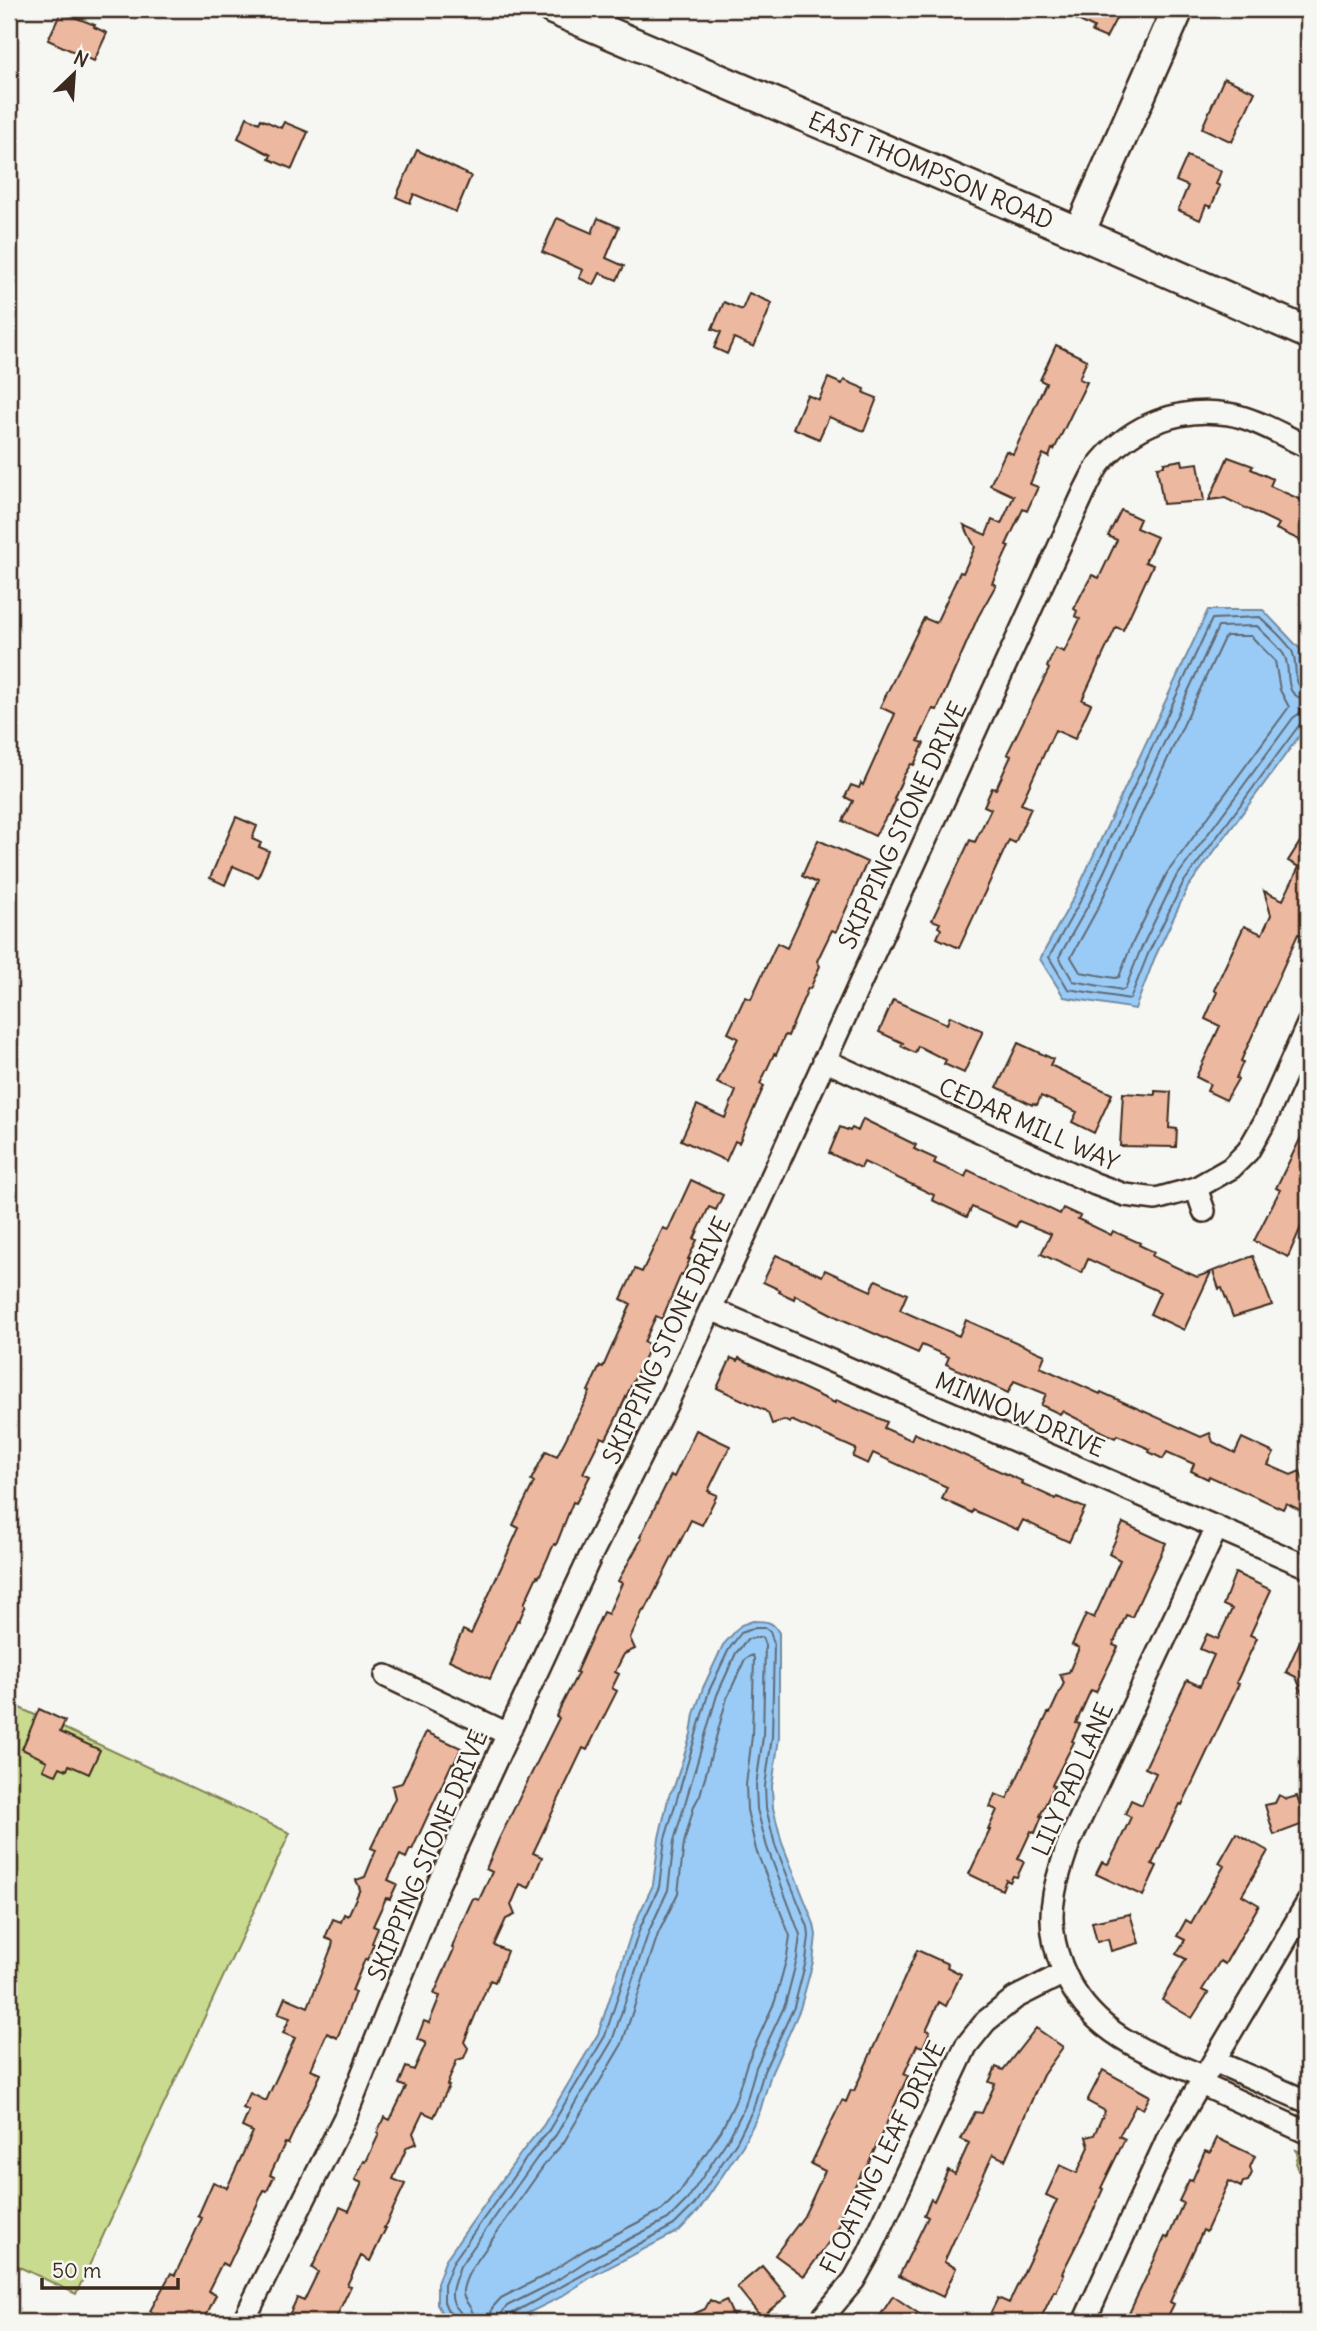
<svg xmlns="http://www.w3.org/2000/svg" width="1317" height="2331" viewBox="0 0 1317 2331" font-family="Delius,sans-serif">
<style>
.green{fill:#c9db8f;stroke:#828256;stroke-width:2}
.water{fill:#99cbf6;stroke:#738ba0;stroke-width:2}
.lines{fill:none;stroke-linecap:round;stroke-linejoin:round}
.shore{stroke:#616a74;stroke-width:2}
.building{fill:#edb8a0;stroke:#3b2a1e;stroke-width:2}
.street-casing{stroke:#3b2a1e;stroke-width:26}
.secondary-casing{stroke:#3b2a1e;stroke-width:35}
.street{stroke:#f6f6f2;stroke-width:21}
.secondary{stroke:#f6f6f2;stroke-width:30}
.labels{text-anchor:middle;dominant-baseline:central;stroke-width:5;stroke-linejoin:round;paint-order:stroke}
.street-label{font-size:24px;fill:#3b2a1e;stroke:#f6f6f2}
</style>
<rect width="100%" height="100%" fill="#f6f6f2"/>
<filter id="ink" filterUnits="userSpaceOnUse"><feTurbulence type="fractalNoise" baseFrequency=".0143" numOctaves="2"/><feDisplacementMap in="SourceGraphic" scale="14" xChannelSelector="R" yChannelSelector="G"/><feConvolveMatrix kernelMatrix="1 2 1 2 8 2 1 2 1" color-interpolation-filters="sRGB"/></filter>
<g filter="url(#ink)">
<!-- green -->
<path class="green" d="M9,1703L290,1833L76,2294L9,2262Z
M1296,2150L1308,2155V2192L1296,2163L1298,2157Z"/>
<!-- water -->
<path class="water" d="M1208,610H1263L1300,649L1308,704V724L1188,887L1155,957L1135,1009L1064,997L1040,959L1075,895Z
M753,1621C766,1621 773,1621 779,1633V1738L772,1786L773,1808L782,1843L814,1924L816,1935L813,1962L800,2009L771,2074L760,2111L743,2145L699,2210L679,2231L596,2274L559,2298L510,2322H453L443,2316L437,2304V2283L446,2259L524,2149L543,2126L598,2034L634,1925L653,1885L659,1838L669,1795L674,1787L691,1734L694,1714L703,1688L723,1645L741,1625Z"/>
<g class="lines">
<!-- shore -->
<path class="shore" d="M1251,636L1275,661L1280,690L1289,707L1167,873L1131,946L1119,977L1115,978L1080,972L1071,957L1099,906L1224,638L1227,636Z
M1308,690C1290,688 1299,664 1292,651C1285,639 1270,627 1260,617L1212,619L1082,898L1049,957L1068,989L1130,999L1148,954L1183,883L1300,724L1308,721
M1308,699C1280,698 1293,671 1284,655C1278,645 1265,635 1257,626L1218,627L1090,902L1059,957L1073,981L1122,990L1125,989L1140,951L1175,879L1293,718L1300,713L1308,712
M455,2322L454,2316L448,2311L444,2302V2285L453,2262L530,2153L549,2130L605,2036L640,1928L659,1887L665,1839L709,1691L729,1649L741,1633L755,1628H765L770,1631L774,1644L772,1737L765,1786L766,1808L775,1845L808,1927L809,1936L806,1961L794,2007L764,2071L753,2109L737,2141L694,2205L674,2225L513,2313L510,2317L509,2322
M464,2322C463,2311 456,2310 453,2302C449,2291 457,2276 460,2266L537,2158L556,2135L612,2041L649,1931L668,1890L674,1841L717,1695L736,1653L748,1639L762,1637L765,1645L763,1737L756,1785L757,1809L767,1847L800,1935L797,1959L785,2005L756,2067L745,2106L730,2136L687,2200L668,2219L588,2260L551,2284L507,2306L502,2313L500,2322
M475,2322C474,2307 465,2304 463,2294C462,2287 467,2277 470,2271L545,2164L564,2142L622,2044L658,1934L678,1893L684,1843L694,1806L700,1795L727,1698L745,1659L752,1655L754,1658L752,1736L746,1785L747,1810L756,1850L790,1936L787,1957L775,2001L747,2063L735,2102L721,2131L679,2193L662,2210L583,2251L546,2275L501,2298L492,2308L490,2322"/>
</g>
<!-- building -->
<path class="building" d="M1055,9H1121L1106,38L1092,32L1094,28Z
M61,12L95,25L94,27L107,33L94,61L48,40Z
M1224,78L1255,92L1232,142L1202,128Z
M247,117L259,123L261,119L281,128L284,122L308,132L292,169L269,159L271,155L238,138Z
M417,150L471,176L456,212L414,194L410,203L396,197Z
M1187,156L1221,171L1216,184L1220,186L1211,207L1206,205L1200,220L1178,210L1188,186L1176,181Z
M557,218L592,233L598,218L619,227L606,258L624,266L617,280L600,273L594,285L579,278L583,270L542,252Z
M749,293L772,303L754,347L734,338L727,354L714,348L721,332L712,329L724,302L742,310Z
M1056,345L1087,360L1079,379L1087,382L1054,450L1052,449L1049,457L1043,454L1030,484L1038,487L1027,511L1023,509L1006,545L1009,546L992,583L996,585L978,617L937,710L933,709L918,741L924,743L914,765L911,764L904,775L894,799L896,800L889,815H887L875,836L843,821L853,801L845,797L851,785L859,788L861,783L863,785L895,714L880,707L924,618L936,623L960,572L963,573L975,547L964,525L986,535L992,520L1001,524L1014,496L990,485L1006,451L1013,454L1046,383L1040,380Z
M828,378L842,384L844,380L865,389L864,393L877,398L864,431L829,417L819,439L793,428L807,395L819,400Z
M1228,457L1253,466L1251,469L1273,479L1270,486L1308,503V544L1276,529L1279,524L1225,498L1209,500Z
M1182,460L1183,465L1198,463L1204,501L1163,504L1157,467L1164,466V463Z
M1121,510L1140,519L1136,528L1157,537L1145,562L1153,565L1123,630L1116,627L1082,700L1091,704L1075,739L1055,730L1021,804L1031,808L1015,843L1009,840L959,948L937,938L941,929L938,927L940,923L932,920L970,840L975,842L991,809L984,806L992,788L996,789L1011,756L1007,754L1049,669L1047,667L1055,648L1064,652L1080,619L1075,616L1077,611L1074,609L1083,591L1092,575L1099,578L1117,540L1108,536Z
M236,817L257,826L252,839L261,843L259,847L269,851L258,877L233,866L225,885L210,878Z
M1308,829V918L1300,935L1298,934L1244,1054L1241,1061L1243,1062L1236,1078L1238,1079L1226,1100L1207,1091L1210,1084L1196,1077L1220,1026L1205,1019L1217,992L1214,990L1244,926L1262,934L1271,915L1264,891L1283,900L1299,867L1288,861Z
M818,840L867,862L836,932L832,930L817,961L820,966L810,989L808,988L788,1036L785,1035L776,1055L774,1054L760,1084L764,1086L739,1143L735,1141L726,1161L681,1140L697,1105L725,1118L736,1091L717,1083L738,1038L728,1033L745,997L751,999L777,943L787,948L817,883L802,876Z
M893,1000L947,1024L950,1016L983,1031L964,1073L944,1064L946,1060L918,1046L915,1053L901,1046L903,1043L879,1032Z
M1018,1043L1053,1059L1050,1065L1112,1094L1094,1133L1072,1122L1077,1112L1041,1096L1037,1105L1033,1103L1032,1105L997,1087Z
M1155,1091L1171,1092L1169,1128L1177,1129L1176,1147L1120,1146L1123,1093L1155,1095Z
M863,1119L916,1145L914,1149L936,1159L934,1163L965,1177L968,1170L1060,1214L1063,1208L1080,1216L1078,1219L1111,1235L1113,1231L1140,1243L1139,1245L1154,1252L1152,1256L1197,1277L1211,1272L1184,1330L1150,1314L1160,1292L1088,1259L1082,1273L1041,1254L1051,1234L1019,1221L1016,1227L972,1207L967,1217L932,1200L934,1195L864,1162L861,1168L829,1153L840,1127L850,1131L852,1128L858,1131Z
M1308,1123V1211L1288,1257L1254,1241L1280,1190L1276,1188Z
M691,1180L723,1195L716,1210L709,1207L694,1239L697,1240L688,1259H690L683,1275L681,1274L662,1319L656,1316L644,1342L650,1345L614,1423L606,1439L601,1437L583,1473L590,1476L576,1503L573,1502L556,1545L554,1544L539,1577L537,1576L524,1604L526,1605L519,1621L517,1620L490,1679L449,1660L463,1630L471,1634L519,1528L513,1525L534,1482L531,1480L546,1451L557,1456L590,1392L588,1391L600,1366L603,1367L631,1304L621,1299L635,1269L642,1272L663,1228L668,1230Z
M776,1255L822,1276L825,1270L871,1291L876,1280L907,1294L900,1310L959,1336L966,1320L1045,1355L1040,1367L1100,1394L1101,1392L1201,1437L1210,1433L1213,1442L1235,1453L1242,1438L1274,1453L1268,1465L1291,1475L1300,1471L1303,1480L1308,1482V1498L1302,1511L1286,1503L1283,1509L1209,1476L1208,1479L1191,1471L1194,1464L1167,1452L1163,1459L1149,1452L1150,1449L1117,1435L1115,1438L1062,1411L1060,1414L1041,1405L1046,1394L1014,1381L1008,1393L946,1364L949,1357L922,1345L918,1353L839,1318L795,1295L794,1299L779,1292L780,1290L763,1282Z
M1253,1256L1272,1305L1233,1317L1222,1288L1219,1289L1213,1271Z
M731,1358L738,1361L739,1358L835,1403L836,1400L869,1414L887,1422L884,1428L911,1440L914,1433L1022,1481L1021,1483L1056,1499L1057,1497L1085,1508L1069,1542L1023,1520L1018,1530L973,1510L972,1513L942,1499L947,1487L873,1453L868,1464L853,1457L856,1449L791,1420L790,1423L784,1420L772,1424L768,1413L764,1410L717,1388Z
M696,1430L730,1446L708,1491L717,1495L702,1525L691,1520L645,1611L643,1610L630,1638L635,1649L624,1654L615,1672L619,1674L612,1688L617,1691L587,1750L583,1748L533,1853L542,1857L529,1888L520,1884L511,1905L515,1915L506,1919L494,1945L507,1951L495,1982L490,1980L464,2042L468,2048L464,2058L457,2060L447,2085L449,2086L434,2117L423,2112L413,2133L417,2143L407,2147L393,2179L405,2184L384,2228H386L370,2261L361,2256L347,2285L351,2286L334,2322H286L297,2298L304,2301L318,2272L312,2268L340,2207L349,2211L362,2183L355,2180L364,2161L366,2162L379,2134L377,2133L384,2117L390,2120L406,2087L399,2084L406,2067L414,2070L426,2043L417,2039L424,2021L429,2023L440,1996L434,1994L454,1949L452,1948L460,1927L473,1898L479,1900L492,1872L486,1869L499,1839L559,1718L556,1716L578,1673L576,1672L603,1612L608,1614L622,1583L618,1581L642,1538L640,1537L671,1475L674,1477Z
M1123,1523L1166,1543L1132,1617L1126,1615L1113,1645L1118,1647L1096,1692L1091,1690L1076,1723L1080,1724L1072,1741L1074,1742L1052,1785L1054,1786L1040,1816H1042L1035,1833L1031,1831L1018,1859L1024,1862L1017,1877L1013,1876L1010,1882L1006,1880L1002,1890L969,1874L990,1830H988L997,1810L990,1807L995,1794L1007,1799L1048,1713H1050L1064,1683L1060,1674L1069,1672L1079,1648L1072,1645L1086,1614L1094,1618L1120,1560L1109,1554Z
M1235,1573L1271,1590L1250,1635L1257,1638L1236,1683L1239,1684L1182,1805L1180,1804L1152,1864L1157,1866L1143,1896L1096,1874L1102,1862L1108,1864L1117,1847L1131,1817L1125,1814L1131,1800L1142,1805L1156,1773L1145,1768L1187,1680L1200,1686L1214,1655L1200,1649L1207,1634L1218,1639L1232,1609L1223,1605Z
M1308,1623V1706L1296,1677L1286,1672Z
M39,1709L65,1721L60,1732L100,1750L89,1774L69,1765L67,1770L60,1767L56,1775L43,1770L47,1761L22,1749Z
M426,1732L461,1748L454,1764L452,1763L412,1850L410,1849L406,1858L400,1855L388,1880L397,1884L390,1899L386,1898L373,1926L378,1928L372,1943L374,1944L367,1960L365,1959L352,1991L355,1992L344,2022L337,2038L327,2033L311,2069L321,2074L288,2144L285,2143L270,2175L274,2177L267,2191L264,2190L228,2266L222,2263L208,2291L216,2295L203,2322H173L150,2311L171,2273L175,2275L202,2218L198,2216L213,2182L227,2188L253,2132L242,2127L249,2111L243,2108L250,2093L266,2101L295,2038L283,2033L290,2018L278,2014L285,1997L308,2007L332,1946L333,1941L325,1938L333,1919L341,1922L344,1914L348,1916L360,1889L356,1880L365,1877L376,1850L371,1848L395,1798L392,1786L402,1783Z
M1279,1795L1287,1799L1297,1796L1306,1823L1274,1835L1265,1805L1275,1803Z
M1236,1833L1268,1851L1242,1895L1259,1905L1225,1964L1220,1961L1202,1990L1208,1993L1192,2018L1162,2000L1186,1959L1176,1954L1185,1940L1177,1936L1186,1920L1191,1923L1224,1866L1219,1863Z
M1130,1914L1139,1943L1111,1951L1108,1939L1097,1942L1092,1922Z
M917,1950L948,1964L947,1967L961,1974L946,2006L939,2002L926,2030L930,2031L923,2047L917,2045L904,2074L908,2076L864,2173L862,2172L855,2186L841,2215L844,2216L836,2232L804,2276L775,2255L804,2216L825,2171L811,2164L842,2100L846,2102L851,2090L854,2091Z
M1036,2028L1063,2047L1043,2075L1005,2160L993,2154L944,2262L956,2268L943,2297L899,2276L928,2217L924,2215L931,2199L934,2201L948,2170L955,2174L969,2143L961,2139L975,2112L982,2113L995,2084L989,2082L996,2067L1003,2070Z
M1103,2070L1150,2096L1143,2109L1136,2105L1119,2136L1125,2139L1101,2188L1103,2189L1091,2216L1062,2273L1064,2274L1056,2292L1054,2291L1039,2322H986L998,2298L1009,2303L1030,2259L1057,2200L1046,2195L1060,2165L1077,2173L1089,2147L1086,2137L1094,2135L1105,2111L1087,2101Z
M1217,2138L1255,2156L1250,2167L1252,2173L1248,2181L1243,2182L1241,2187L1229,2181L1206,2232L1203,2230L1170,2302L1174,2304L1165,2322H1125L1165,2237L1168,2238L1183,2203L1179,2201L1189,2180L1192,2181L1205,2151L1210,2153Z
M762,2266L787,2296L761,2317L737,2287Z
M893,2296L931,2322H876Z
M710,2300L718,2304L726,2300L736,2322H675L705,2309Z"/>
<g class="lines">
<!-- street casing -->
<g class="street-casing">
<path id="street" d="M824,1060L1095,1184L1125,1195L1156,1199L1196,1188L1231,1168L1248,1151L1264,1123L1308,1024
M1196,1188L1204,1211
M711,1309L1308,1567
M386,1676L508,1734
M1214,2061L1308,2102
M1204,2077C1170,2062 1133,2049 1104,2025C1067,1994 1045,1943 1054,1895C1057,1877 1063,1860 1069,1843L1217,1527
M1201,2084L1308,2133
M243,2322L346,2115L437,1887L591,1555L667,1403L758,1207L1085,490C1090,481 1094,470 1101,462C1132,425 1180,406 1228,414C1255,418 1283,436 1308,447
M819,2322L854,2280L869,2253L966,2046L986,2021L1015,1998L1064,1973
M1084,2322L1167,2140L1308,1902"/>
</g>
<!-- secondary casing -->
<g class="secondary-casing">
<g id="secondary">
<path id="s1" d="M553,9L1079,233L1308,333"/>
<path d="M1079,233L1178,9"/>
</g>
</g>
<!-- street -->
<use href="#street" class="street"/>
<!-- secondary -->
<use href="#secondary" class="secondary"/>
</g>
</g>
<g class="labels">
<!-- street labels -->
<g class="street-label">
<text stroke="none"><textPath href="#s1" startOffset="411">EAST THOMPSON ROAD</textPath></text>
<text transform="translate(902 825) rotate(-65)">SKIPPING STONE DRIVE</text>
<text transform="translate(1029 1124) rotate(24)">CEDAR MILL WAY</text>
<text transform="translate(666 1340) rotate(-65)">SKIPPING STONE DRIVE</text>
<text transform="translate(1020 1414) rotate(23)">MINNOW DRIVE</text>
<text transform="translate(1072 1779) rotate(-66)">LILY PAD LANE</text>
<text transform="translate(427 1855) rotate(-67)">SKIPPING STONE DRIVE</text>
<text transform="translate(882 2157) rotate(-64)">FLOATING LEAF DRIVE</text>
</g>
</g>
<!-- margin -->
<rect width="1317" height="2331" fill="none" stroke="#f6f6f2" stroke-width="35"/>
<rect x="18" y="18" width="1282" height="2296" fill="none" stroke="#3b2a1e" stroke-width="2.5" filter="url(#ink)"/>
<!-- north arrow -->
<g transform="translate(74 74) rotate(25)" stroke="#f6f6f2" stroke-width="5" paint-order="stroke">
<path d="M0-5L12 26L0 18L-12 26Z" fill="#3b2a1e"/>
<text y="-10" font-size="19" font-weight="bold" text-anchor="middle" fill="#3b2a1e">N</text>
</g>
<!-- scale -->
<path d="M42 2278v10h136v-10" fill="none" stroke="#3b2a1e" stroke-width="3.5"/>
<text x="52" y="2278" font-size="21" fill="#3b2a1e" stroke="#f6f6f2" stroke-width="5" paint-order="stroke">50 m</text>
</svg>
